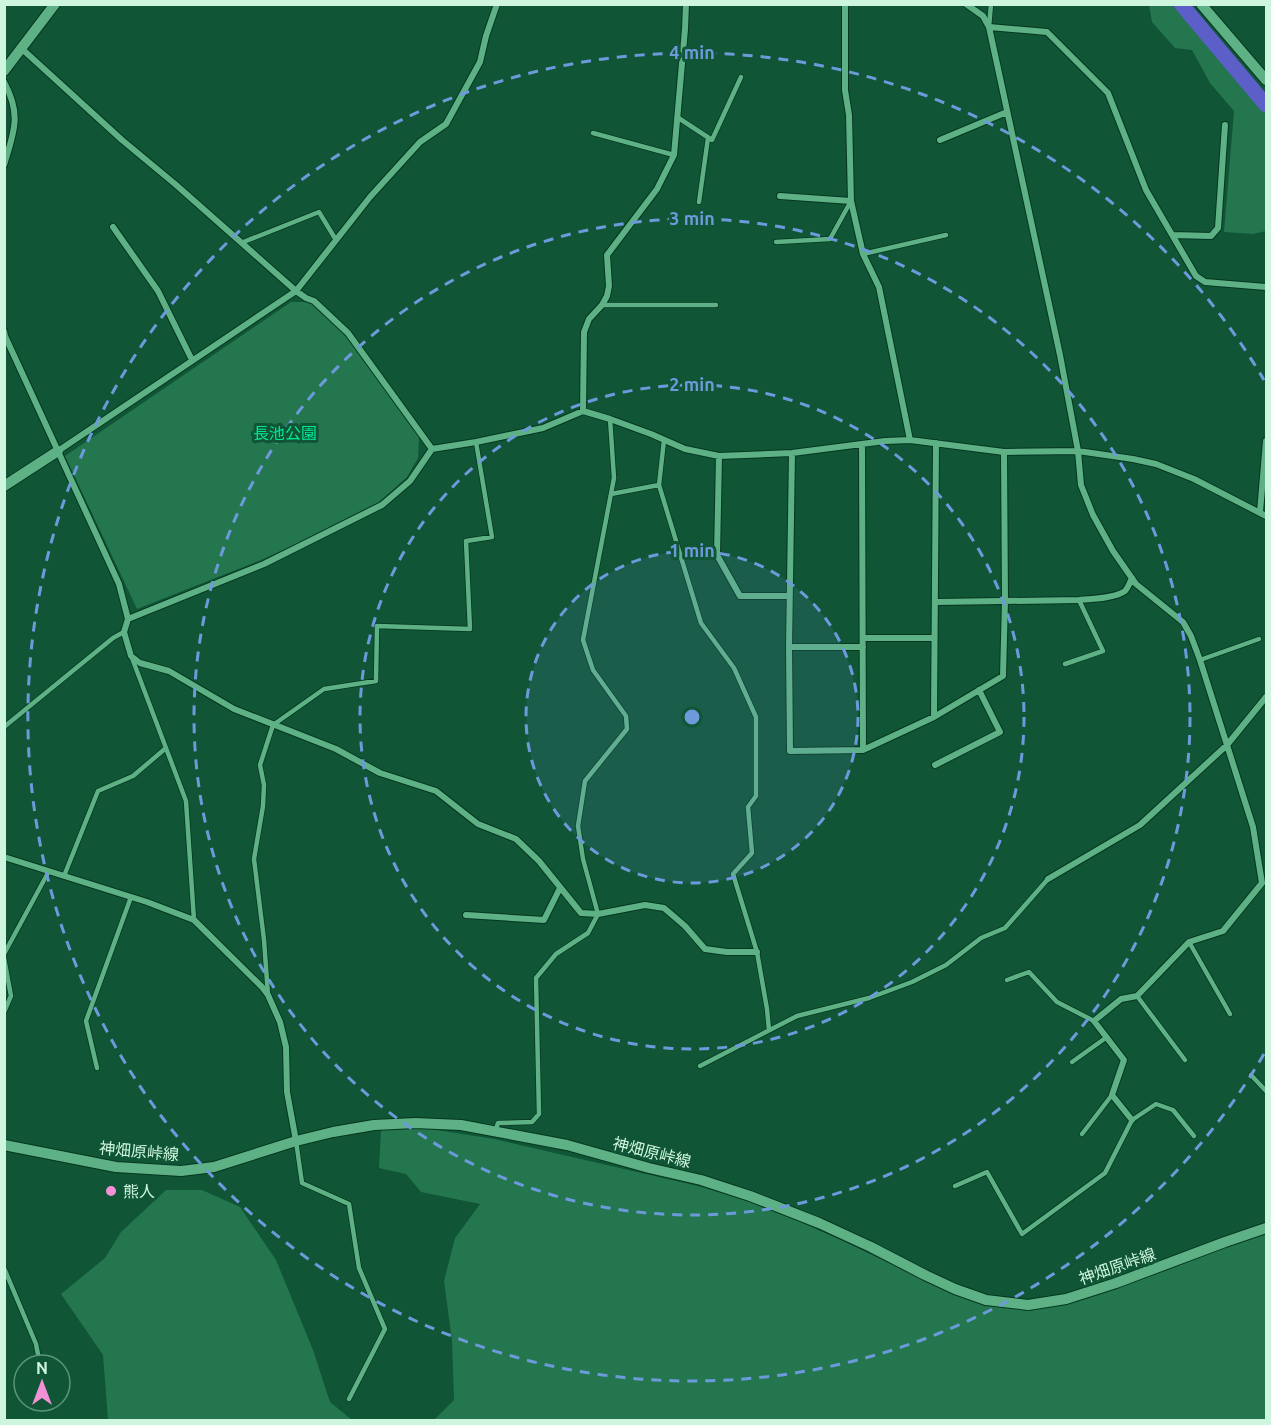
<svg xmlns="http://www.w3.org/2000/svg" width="1271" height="1425" viewBox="0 0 1271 1425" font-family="Ubuntu,'Noto Sans JP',sans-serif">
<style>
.green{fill:#24764f}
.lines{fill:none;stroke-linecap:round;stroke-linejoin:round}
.canal{stroke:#5d5fc8;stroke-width:15}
.service-casing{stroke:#063721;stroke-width:6}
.minor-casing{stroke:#063721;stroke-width:8}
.tertiary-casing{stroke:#063721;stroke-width:12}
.service{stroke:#5db184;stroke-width:4.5}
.minor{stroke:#5db184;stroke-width:6}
.tertiary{stroke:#5db184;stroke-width:10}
.ring{fill:none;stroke:#6d9adb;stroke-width:3;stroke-dasharray:10 8}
.poi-dot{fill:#f391d6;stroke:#0f5536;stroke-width:2}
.labels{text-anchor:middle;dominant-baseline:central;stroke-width:6;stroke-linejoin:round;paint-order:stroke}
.park-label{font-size:16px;fill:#02e896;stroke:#0f5536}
.street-label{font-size:16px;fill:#cef6de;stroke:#0f5536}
.poi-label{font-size:16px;fill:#cef6de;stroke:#0f5536;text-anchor:start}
.centre{fill:#6d9adb;stroke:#0f5536;stroke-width:3}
.ring-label{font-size:18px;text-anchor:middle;font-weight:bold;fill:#6d9adb;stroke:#0f5536;stroke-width:6;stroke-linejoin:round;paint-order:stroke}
</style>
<rect width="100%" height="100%" fill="#0f5536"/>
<!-- green -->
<path class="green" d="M1149,5H1172L1266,109V231L1253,234L1224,232L1234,111L1210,83L1192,50L1175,48L1152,22Z
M291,302H311L345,335L419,437L418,458L407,477L379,502L296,544L261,560L137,609L65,456Z
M418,1127L494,1139L702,1187L751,1202L798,1221L843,1241L953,1294L1021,1307L1266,1232V1420H434L454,1400L452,1341L444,1281L455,1238L480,1204L421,1192L406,1174L379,1168L381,1130Z
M166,1190H202L240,1207L276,1260L313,1350L330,1402L352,1420H108L103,1355L61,1294L105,1258L121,1232Z"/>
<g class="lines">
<!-- canal -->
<path class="canal" d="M1181,4L1266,105"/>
<!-- service casing -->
<g class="service-casing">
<path id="service" d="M989,27L991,4
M677,117L712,140L741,77
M593,133L674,155
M699,202L708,138
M776,242L830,239L851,201
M241,243L319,212L336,240
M863,254L946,235
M602,305H716
M664,440L659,485L701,623L734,668L756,717V796L748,807L752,853L733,874L757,952L767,1009L769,1030
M611,494L659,485
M132,658L186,801L194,920
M1200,660L1259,639
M1065,664L1103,651L1079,600
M4,727L113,638L124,632
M64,876L98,791L133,776L166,748
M1189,942L1230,1014
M4,954L49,871
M4,958L11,996L4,1012
M1007,980L1029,972L1057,1002L1094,1021
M268,995L264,940L254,859L263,806L264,785L260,765L273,725L324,689L376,681L377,626L470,629L466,541L492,537L476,442
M1137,996L1185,1060
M1072,1062L1107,1037
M700,1066L797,1016L869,998L912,982L946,965L981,938L1005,928L1048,879
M97,1068L86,1021L131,897
M1251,1075L1266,1091
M495,1132L498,1123L532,1122L539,1114L536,978L556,954L588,933L598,914L583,859L578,826L585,781L627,729L626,716L593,670L583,640L614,478L610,419
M1082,1134L1112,1095
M296,1141L302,1183L349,1204L359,1268L385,1329L349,1399
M955,1186L987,1172L1022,1234L1105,1173L1132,1120L1156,1104L1173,1110L1194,1136
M4,1268L36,1344L40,1365
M47,1401L48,1402"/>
</g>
<!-- minor casing -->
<g class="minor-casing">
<path id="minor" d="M845,4V90L849,115L851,201L863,254L879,287L910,440
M966,4L983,16L989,27L1060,355L1078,451L1081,485L1093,515L1113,551L1136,584L1183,622L1191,636L1200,660L1253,827L1262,883L1223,931L1189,942L1137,996L1121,999L1094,1021L1124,1060L1112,1095L1132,1120
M989,27L1047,32L1108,93L1146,190L1196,276L1205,282L1266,287
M21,48L122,140L175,184L296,291L306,298L314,301L348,333L432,449
M4,82C22,115 14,132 4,165
M940,140L1007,112
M780,196L851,201
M113,227L158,291L192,360
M1173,235L1211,236L1218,228L1225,125
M4,331L5,336L119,584L128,619L124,632L131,656L140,663L169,671L234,709L336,749L380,773L436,791L478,824L516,839L539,861L581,913L598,914L645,905L664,908L685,926L705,949L727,952H757
M583,411L584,332L589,319L602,305L607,296L609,286L607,255L657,189L674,155L685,29L686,4
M862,444L863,750
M58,451L296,291L370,197L420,142L446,124L480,62L486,36L497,4
M792,453L789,647L790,751L863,750L934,717L1003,676L1005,601L1004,452
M719,456L717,555L740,596H789
M1260,512L1266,441
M936,602L1079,600C1090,599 1116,598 1125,591C1128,588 1130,582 1132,578
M128,619L264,564L382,505L410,481L432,449L476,442L543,428L583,411L610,419L651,434L685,449L719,456L792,453L885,441L910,440L1004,452L1078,451L1133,459L1156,464L1194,479L1266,516
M863,638H934
M789,647H863
M934,717L936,443
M935,765L1000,732L979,690
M4,857L147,902L194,920L262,987L268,995L280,1022L286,1047L287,1092L296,1141
M1048,879L1140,825L1227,745L1266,697
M466,915L544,920L560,888"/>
</g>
<!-- tertiary casing -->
<g class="tertiary-casing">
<path id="tertiary" d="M1201,4L1266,80
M4,71L55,4
M4,486L58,451
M4,1145L116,1167L181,1171L214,1167L296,1141L333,1132L374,1125L415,1123L461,1125L567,1145L649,1168L701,1180L750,1196L819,1223L871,1247L925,1275L955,1289L986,1300L1028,1305L1066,1299L1116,1283L1225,1242L1266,1228"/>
</g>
<!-- service -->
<use href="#service" class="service"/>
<!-- minor -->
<use href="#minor" class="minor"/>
<!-- tertiary -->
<use href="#tertiary" class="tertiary"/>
</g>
<!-- distance rings -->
<circle cx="692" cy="717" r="166" fill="#6d9adb" fill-opacity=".12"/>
<g class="ring">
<circle cx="692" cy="717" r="166"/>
<circle cx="692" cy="717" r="332"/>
<circle cx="692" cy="717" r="498"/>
<path d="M1264 1054A664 664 0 1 1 1264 380"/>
</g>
<!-- markers -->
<circle class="poi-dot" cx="111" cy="1191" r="6"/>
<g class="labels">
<!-- park labels -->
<g class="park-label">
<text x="285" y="433">長池公園</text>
</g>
<!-- street labels -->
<g class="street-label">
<text transform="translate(139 1151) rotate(5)">神畑原峠線</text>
<text transform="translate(652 1152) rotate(14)">神畑原峠線</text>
<text transform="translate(1117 1266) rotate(-19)">神畑原峠線</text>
</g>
<!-- poi labels -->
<g class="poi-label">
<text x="123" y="1191">熊人</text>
</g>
</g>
<circle cx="692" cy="717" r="9" class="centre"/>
<g class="ring-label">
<text x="692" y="59">4 min</text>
<text x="692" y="225">3 min</text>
<text x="692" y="391">2 min</text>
<text x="692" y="557">1 min</text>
</g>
<!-- border -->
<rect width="1271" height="1425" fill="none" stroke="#cef6de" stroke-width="12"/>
<!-- north arrow -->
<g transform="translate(42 1383)"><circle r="28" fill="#0f5536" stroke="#5b9579" stroke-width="1.5"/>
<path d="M0-4.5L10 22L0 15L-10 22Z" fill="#f391d6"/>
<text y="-9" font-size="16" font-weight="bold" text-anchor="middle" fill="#cef6de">N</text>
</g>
</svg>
